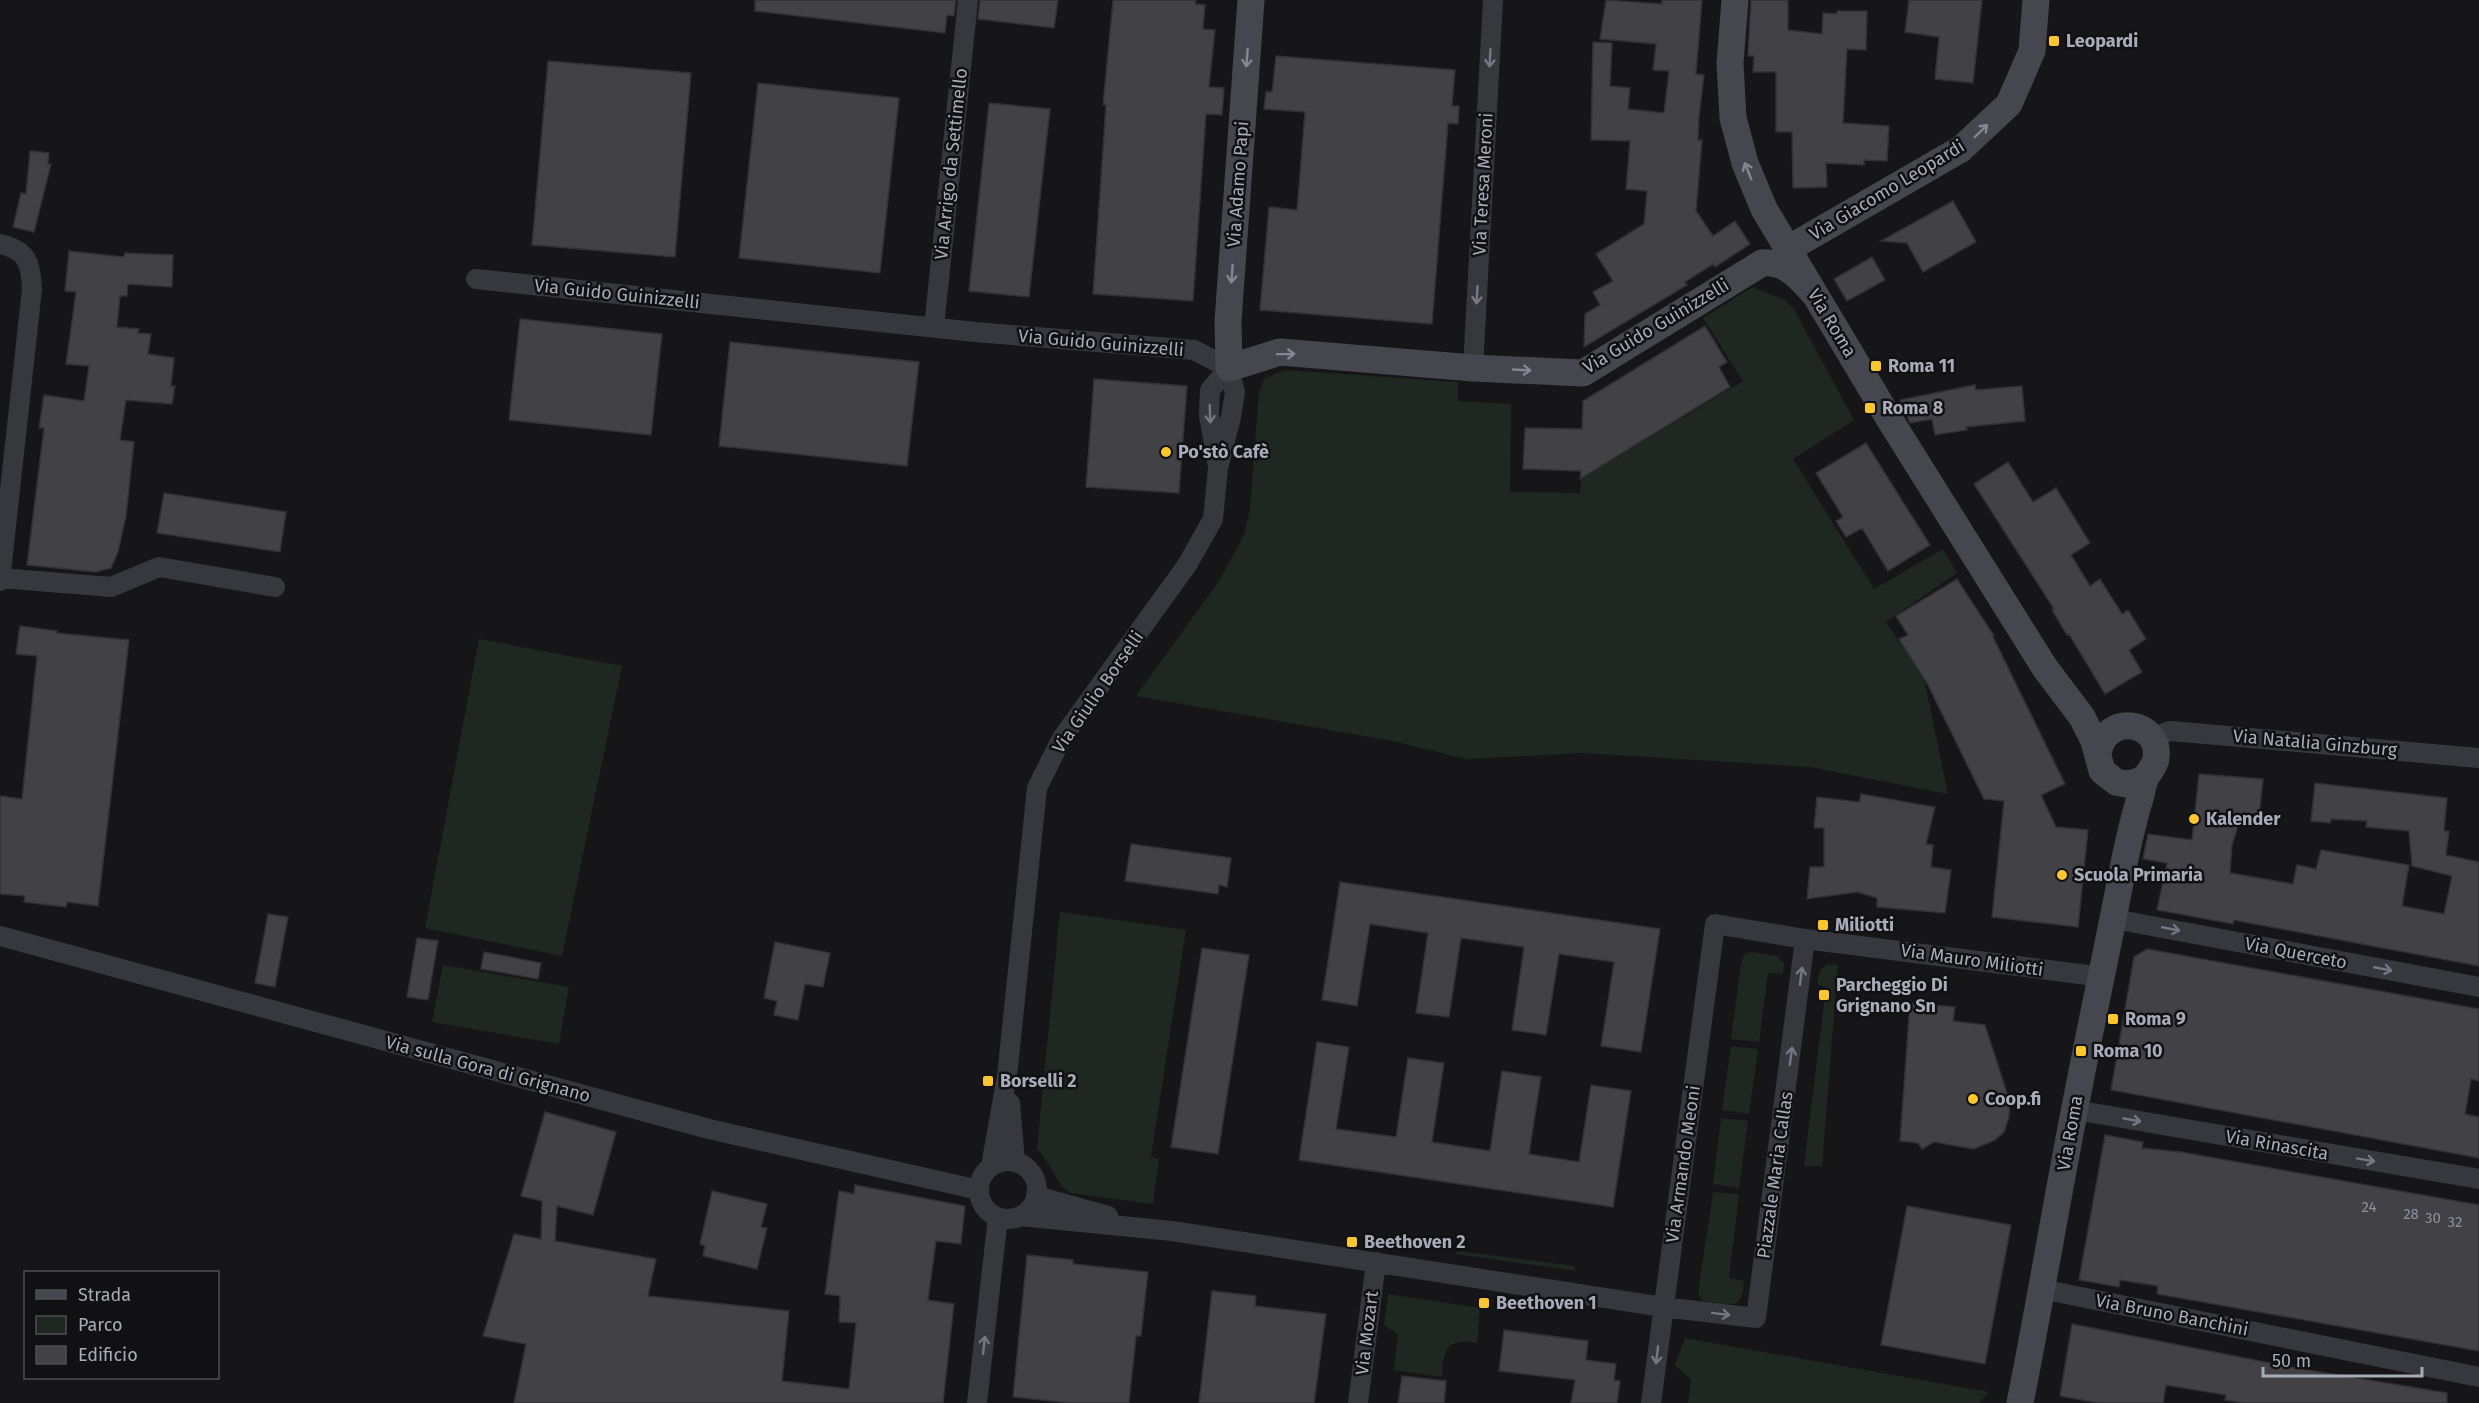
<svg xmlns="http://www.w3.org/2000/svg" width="2479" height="1403" viewBox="0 0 2479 1403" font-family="'Fira Sans',sans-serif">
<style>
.green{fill:#1e2720}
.building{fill:#414146;stroke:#313035;stroke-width:1.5}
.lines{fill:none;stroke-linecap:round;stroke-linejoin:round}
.street{stroke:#37383e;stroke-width:20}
.secondary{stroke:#45464e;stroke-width:27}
.oneway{stroke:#858894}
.oneway2{stroke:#757882}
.poi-dot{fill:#fdc72a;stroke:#111114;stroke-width:2}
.labels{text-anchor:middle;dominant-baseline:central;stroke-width:5;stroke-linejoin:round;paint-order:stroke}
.number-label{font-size:15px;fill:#8e919c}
.poi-label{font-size:18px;font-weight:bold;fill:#a8acb9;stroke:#111114;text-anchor:start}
.street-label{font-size:18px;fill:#a8acb9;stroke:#111114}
</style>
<rect width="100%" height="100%" fill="#161619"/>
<!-- green -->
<path class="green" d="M1753,287L1785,300L1794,309L1854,420L1793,459L1874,589L1943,549L1957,573L1886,622L1924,678L1948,794L1810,767L1583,753L1466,759L1393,741L1136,696L1219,581L1244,535L1250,508L1259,392L1264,379L1284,370L1458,382V401L1511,404L1510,492L1580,493L1581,479L1743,381L1703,318Z
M479,639L622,666L562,956L425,928Z
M1060,912L1186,930L1151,1157L1159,1159L1153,1204L1070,1193C1054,1182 1051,1162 1037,1149Z
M1751,952L1777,956L1784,963L1783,974L1768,973L1759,1042L1731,1039L1741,963L1744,955Z
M1828,964L1838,965L1822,1166H1804L1826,987L1817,984L1820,970Z
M443,965L569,987L559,1044L432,1022Z
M1731,1046L1758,1049L1749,1114L1722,1110Z
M1721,1118L1748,1121L1739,1188L1713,1184Z
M1713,1192L1739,1194L1729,1278L1744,1281C1742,1314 1729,1303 1703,1301L1698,1293Z
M1458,1251L1567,1265L1574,1266L1576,1271L1455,1254Z
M1388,1294L1480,1308L1477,1343C1445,1338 1444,1349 1442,1377L1394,1370L1398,1334L1384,1325Z
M1685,1338L1989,1392L1979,1403H1688L1691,1379L1675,1365Z"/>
<!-- building -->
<path class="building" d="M755,0H956L954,16L947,15L945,33L755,11Z
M980,0H1058L1054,28L978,19Z
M1113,0H1196L1195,4L1205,5L1203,29L1215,30L1209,87L1224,88L1222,115L1206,114L1193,301L1093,294L1106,105H1103Z
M1606,0L1662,4V0H1702L1696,74L1704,75L1699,117L1698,140H1702L1696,211L1713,236L1735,221L1750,244L1715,267L1713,264L1685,282L1687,285L1584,347L1585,314L1600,305L1593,292L1613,281L1596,254L1644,224L1647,191L1626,189L1630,141L1591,140L1593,42L1612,43L1610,86L1630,88L1628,109L1664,113L1669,71L1653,70L1656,44L1600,39Z
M1751,0H1788V30L1822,34L1823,13L1837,14V11H1867L1866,50L1847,49L1843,123L1889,126L1887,161L1864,160V165L1826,163L1827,187L1793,188L1792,132H1776V72H1753L1754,56H1748Z
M1909,0H1982L1973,83L1935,79L1939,37L1905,32Z
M1276,56L1455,70L1452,106H1459L1458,124L1448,123L1432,324L1260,310L1269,207L1297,210L1305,112L1264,109L1266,92H1272Z
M548,61L691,73L675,257L532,245Z
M758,83L899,98L880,273L739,258Z
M989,103L1050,109L1029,297L969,291Z
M30,151L49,153L48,164H51L34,232L13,227L21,193L26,194Z
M1953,201L1976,242L1923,272L1907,243L1881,241Z
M69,251L124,257L125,253L173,255L172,287L128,284L127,296H120L117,327L139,329L138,333L151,334L148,354L174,358L171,386H175L172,404L126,400L120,440L134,442L126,516L118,552L111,568L96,572L27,565L44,428H39L44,395L84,401L89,366L66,364L76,292L65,291Z
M1872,257L1885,280L1847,301L1834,279Z
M520,319L662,334L651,435L509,420Z
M1705,326L1727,362L1719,367L1730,387L1580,479L1581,471L1523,469L1525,428L1582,429L1583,401Z
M730,342L919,362L907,466L719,446Z
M1094,379L1187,386L1179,493L1086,487Z
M1975,385L1976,390L2022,386L2025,421L1966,427L1967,430L1935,435L1932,419L1910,423L1900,400Z
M1866,443L1930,545L1888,571L1862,528L1846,537L1836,521L1843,517L1816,473Z
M2008,462L2033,502L2056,488L2090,543L2071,555L2090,586L2100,579L2122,614L2128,610L2146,639L2129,650L2142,672L2105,694L2069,634L2067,635L2052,610L2054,609L1974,484Z
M164,493L286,512L280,552L157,533Z
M1957,579L1994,636L1993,637L2065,784L2041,795L2056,827L2088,830L2078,927L1992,917L2004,801L1984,799L1927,683L1899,639L1908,635L1896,616Z
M20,626L57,631V633L129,640L98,906L67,902L66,907L24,902L25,896L0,894V796L22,799L37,656L16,654Z
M2199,774L2263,779L2259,818L2241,817L2232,845L2230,873L2293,884L2297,865L2316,869L2321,850L2409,865L2402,906L2444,914L2452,876L2412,866L2409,831L2366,827L2367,821L2331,819L2330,823L2311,821L2315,783L2447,798L2444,831H2449L2446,855L2479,862V966L2234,920L2233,924L2157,910L2167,863L2143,859L2148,834L2192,840Z
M1861,794L1935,807L1926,844L1933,845L1931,867L1951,870L1945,913L1877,907V898L1857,892L1807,899L1810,867H1824V828H1814L1817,797L1859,802Z
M1131,844L1231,858L1227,887L1219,885L1218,894L1125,881Z
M1340,882L1660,929L1641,1052L1601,1046L1614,962L1559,954L1546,1035L1512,1030L1524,947L1461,938L1449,1017L1416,1013L1428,933L1370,924L1357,1006L1322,1000Z
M268,914L288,917L275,987L255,983Z
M417,938L438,941L428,1000L407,997Z
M775,942L830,953L823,987L805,984L798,1020L774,1015L777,1001L764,998Z
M1202,948L1249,955L1218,1154L1171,1147Z
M2147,949L2479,1009V1081L2471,1079L2465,1114L2479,1117V1158L2111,1090L2134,957Z
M484,952L541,963L538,979L481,969Z
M1910,1003L1955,1007L1953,1021L1985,1025L2010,1102L2009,1117L2004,1132L1995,1140L1974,1149L1934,1142L1922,1149L1918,1143L1900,1141Z
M1317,1042L1349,1047L1336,1129L1396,1137L1408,1058L1444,1063L1432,1142L1490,1151L1502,1071L1541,1077L1529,1154L1579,1162L1591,1085L1631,1091L1613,1207L1299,1160Z
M545,1112L616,1132L593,1215L557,1206L555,1241L656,1259L648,1296L789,1311L782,1381L849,1389L856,1323L839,1322L840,1296L825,1294L839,1191L854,1194L855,1185L965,1206L961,1244L936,1241L928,1300L954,1304L943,1403H514L526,1344L483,1336L514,1234L541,1239L542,1201L521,1196Z
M2105,1135L2143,1142L2142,1148L2181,1152L2479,1205V1351L2157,1294L2158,1286L2120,1280L2119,1287L2079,1280Z
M712,1191L767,1204L761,1227L767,1228L757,1269L703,1256L705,1246L700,1244Z
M1907,1206L2011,1225L1985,1364L1881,1345Z
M1027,1255L1073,1260V1264L1148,1272L1141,1336H1136L1129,1403H1069L1013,1397Z
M1212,1291L1256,1296L1255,1306L1326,1314L1314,1403H1199Z
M2072,1324L2296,1368L2447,1393V1403H2244L2225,1400L2226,1395L2166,1385L2163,1403H2098L2060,1396Z
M1504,1330L1588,1341L1586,1360L1616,1364L1614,1380L1620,1381L1617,1403H1571L1575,1380L1499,1371Z
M1402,1376L1446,1381L1444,1403H1398Z"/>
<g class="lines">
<!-- street -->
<path class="street" d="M0,244C27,250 31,263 32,289L0,581
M476,279L975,332L1194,350L1229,368
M934,327L968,0
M1473,368L1493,0
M1217,462L1209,415L1210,390L1229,368
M0,578L111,587L159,567L275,587
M2151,738L2170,731L2194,733L2479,758
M2114,919L2479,987
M0,936L709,1129L979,1190
M1010,1103L1015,1162
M2075,1110L2479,1179
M979 1190a29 29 0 1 1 58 0a29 29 0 1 1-58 0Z
M991,1166L1007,1076L1037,788L1062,738L1187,565L1213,519L1218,468L1231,417L1235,392L1229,368
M1036,1196L1108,1216
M1020,1216L1172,1231L1663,1307L1756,1318L1805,939
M2041,1289L2479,1377
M977,1403L998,1217
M1358,1403L1376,1262
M1651,1403L1715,924L1805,939L2103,977"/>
<!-- secondary -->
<path class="secondary" d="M1251,0L1228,321L1229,368L1280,352L1473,368L1583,373L1762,263C1786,260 1801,279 1816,296
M1735,0L1730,63L1733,118L1745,163L1764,209L1890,420L2045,668L2082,717L2094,741L2102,771L2116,782L2126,784L2137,782L2146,777
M1788,249L1961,149L2009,104L2032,51L2036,0
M2020,1403C2041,1298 2058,1192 2079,1087C2092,1019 2107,951 2120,883C2126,853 2132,823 2141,795C2142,789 2144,782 2146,777C2150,770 2155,766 2156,758C2161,720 2104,712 2098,754"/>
</g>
<!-- one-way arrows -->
<defs><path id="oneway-shaft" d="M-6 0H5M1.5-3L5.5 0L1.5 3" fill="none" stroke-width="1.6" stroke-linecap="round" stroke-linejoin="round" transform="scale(1.5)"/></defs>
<g class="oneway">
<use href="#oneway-shaft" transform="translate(1247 58) rotate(94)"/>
<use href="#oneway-shaft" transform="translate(1981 131) rotate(-44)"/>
<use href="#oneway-shaft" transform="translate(1748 171) rotate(-112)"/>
<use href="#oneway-shaft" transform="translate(1232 274) rotate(94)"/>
<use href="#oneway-shaft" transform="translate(1286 354) rotate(-1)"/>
<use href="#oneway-shaft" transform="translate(1522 370) rotate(3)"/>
</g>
<g class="oneway2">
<use href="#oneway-shaft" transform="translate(1490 58) rotate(93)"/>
<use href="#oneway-shaft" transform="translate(1477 295) rotate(93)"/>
<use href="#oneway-shaft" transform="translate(1210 414) rotate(88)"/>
<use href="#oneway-shaft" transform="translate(2171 929) rotate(11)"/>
<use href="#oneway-shaft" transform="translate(2383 969) rotate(11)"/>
<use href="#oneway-shaft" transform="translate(1801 976) rotate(-83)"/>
<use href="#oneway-shaft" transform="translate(1791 1056) rotate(-82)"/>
<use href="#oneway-shaft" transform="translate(2132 1120) rotate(10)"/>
<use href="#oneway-shaft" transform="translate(2366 1160) rotate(10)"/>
<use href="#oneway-shaft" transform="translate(1721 1314) rotate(7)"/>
<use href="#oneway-shaft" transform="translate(984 1345) rotate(-84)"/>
<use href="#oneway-shaft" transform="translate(1657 1355) rotate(97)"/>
</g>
<!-- markers -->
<g class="poi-dot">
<rect x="2048" y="35" width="12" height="12" rx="3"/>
<rect x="1870" y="360" width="12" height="12" rx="3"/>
<rect x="1864" y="402" width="12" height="12" rx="3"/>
<circle cx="1166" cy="452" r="6"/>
<circle cx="2194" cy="819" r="6"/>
<circle cx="2062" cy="875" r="6"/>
<rect x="1817" y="919" width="12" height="12" rx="3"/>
<rect x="1818" y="989" width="12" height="12" rx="3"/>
<rect x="2107" y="1013" width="12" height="12" rx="3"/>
<rect x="2075" y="1045" width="12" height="12" rx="3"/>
<rect x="982" y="1075" width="12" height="12" rx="3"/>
<circle cx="1973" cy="1099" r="6"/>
<rect x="1346" y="1236" width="12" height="12" rx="3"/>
<rect x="1478" y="1297" width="12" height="12" rx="3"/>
</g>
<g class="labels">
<!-- number labels -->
<g class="number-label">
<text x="2369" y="1207">24</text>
<text x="2411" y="1214">28</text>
<text x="2433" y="1218">30</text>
<text x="2455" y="1222">32</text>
</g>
<!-- poi labels -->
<g class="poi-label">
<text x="2066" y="41">Leopardi</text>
<text x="1888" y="366">Roma 11</text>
<text x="1882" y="408">Roma 8</text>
<text x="1178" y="452">Po'stò Cafè</text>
<text x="2206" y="819">Kalender</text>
<text x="2074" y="875">Scuola Primaria</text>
<text x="1835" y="925">Miliotti</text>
<text x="1836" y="985">Parcheggio Di<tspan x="1836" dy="21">Grignano Sn</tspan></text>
<text x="2125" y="1019">Roma 9</text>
<text x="2093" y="1051">Roma 10</text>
<text x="1000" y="1081">Borselli 2</text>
<text x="1985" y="1099">Coop.fi</text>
<text x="1364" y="1242">Beethoven 2</text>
<text x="1496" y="1303">Beethoven 1</text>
</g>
<!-- street labels -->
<g class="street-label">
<text transform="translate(951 164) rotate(-84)">Via Arrigo da Settimello</text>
<text transform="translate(1238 184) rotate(-86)">Via Adamo Papi</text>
<text transform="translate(1483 184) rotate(-87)">Via Teresa Meroni</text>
<text transform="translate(1887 190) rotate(-31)">Via Giacomo Leopardi</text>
<text transform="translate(617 294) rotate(6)">Via Guido Guinizzelli</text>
<text transform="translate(1832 323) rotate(59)">Via Roma</text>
<text transform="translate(1656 326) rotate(-31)">Via Guido Guinizzelli</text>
<text transform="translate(1101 343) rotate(5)">Via Guido Guinizzelli</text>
<text transform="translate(1098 692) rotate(-55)">Via Giulio Borselli</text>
<text transform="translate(2315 743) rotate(5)">Via Natalia Ginzburg</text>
<text transform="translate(2296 953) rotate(11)">Via Querceto</text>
<text transform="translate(1972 960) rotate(8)">Via Mauro Miliotti</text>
<text transform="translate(488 1069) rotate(15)">Via sulla Gora di Grignano</text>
<text transform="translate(2070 1133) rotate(-80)">Via Roma</text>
<text transform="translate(2277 1145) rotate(10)">Via Rinascita</text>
<text transform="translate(1683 1164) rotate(-82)">Via Armando Meoni</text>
<text transform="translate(1775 1175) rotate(-82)">Piazzale Maria Callas</text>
<text transform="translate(2172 1315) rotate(11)">Via Bruno Banchini</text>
<text transform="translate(1367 1333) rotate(-83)">Via Mozart</text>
</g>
</g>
<!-- legend -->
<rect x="24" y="1271" width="195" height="108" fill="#111114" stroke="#4d4f56" stroke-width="1.5"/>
<rect x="36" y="1290" width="30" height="9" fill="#45464e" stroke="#4d4f56" stroke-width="1.5"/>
<text x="78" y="1301" font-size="18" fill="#a8acb9">Strada</text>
<rect x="36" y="1316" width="30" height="18" fill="#1e2720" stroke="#4d4f56" stroke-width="1.5"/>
<text x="78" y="1331" font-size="18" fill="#a8acb9">Parco</text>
<rect x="36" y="1346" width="30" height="18" fill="#414146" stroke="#4d4f56" stroke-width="1.5"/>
<text x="78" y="1361" font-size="18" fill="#a8acb9">Edificio</text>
<!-- scale -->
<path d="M2263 1367v9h159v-9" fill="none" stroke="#a8acb9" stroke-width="3"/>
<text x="2272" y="1367" font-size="18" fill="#a8acb9" stroke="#111114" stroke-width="4.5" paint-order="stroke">50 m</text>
</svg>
